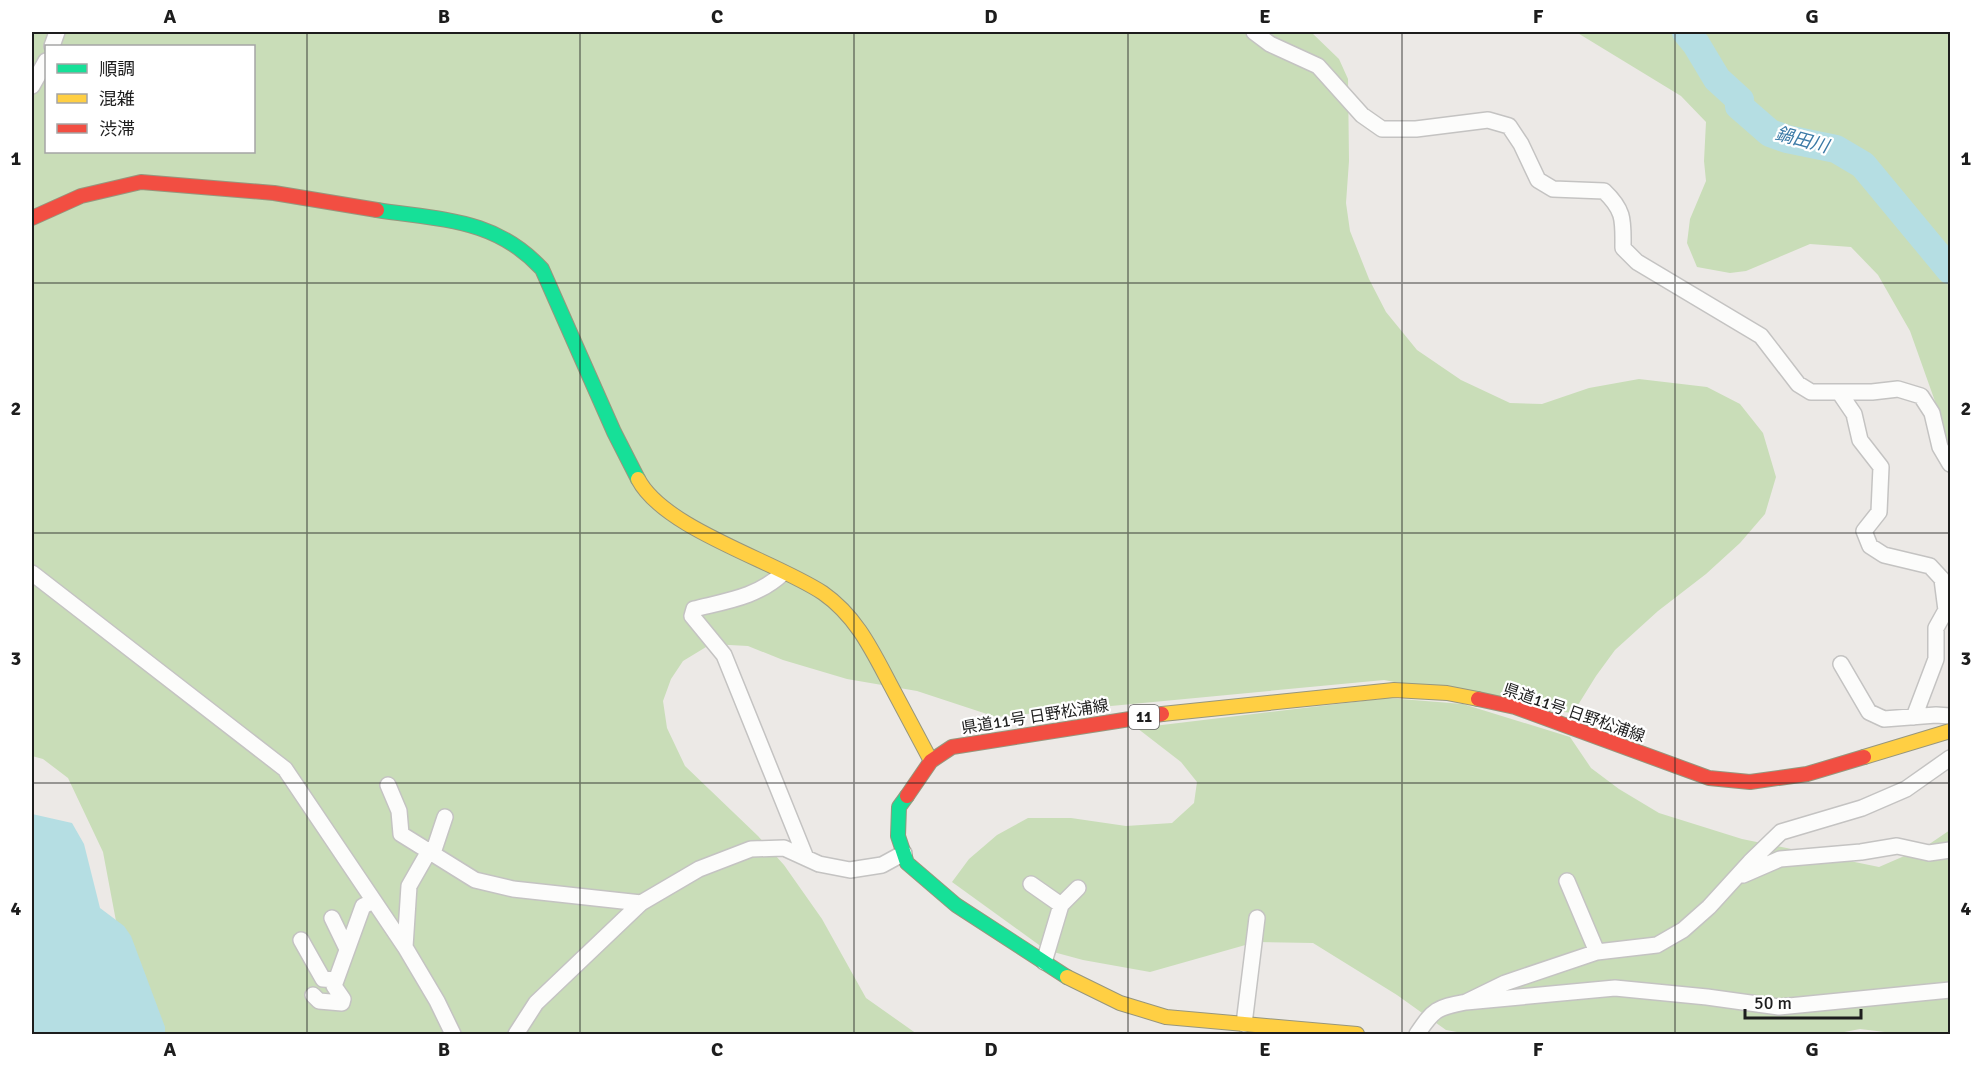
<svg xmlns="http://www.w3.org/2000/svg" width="1982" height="1066" viewBox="0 0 1982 1066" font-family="Signika,'Noto Sans JP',sans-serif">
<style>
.forest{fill:#c9ddb8;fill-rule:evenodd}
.water{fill:#b5dee3}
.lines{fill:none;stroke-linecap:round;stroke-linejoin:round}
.river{stroke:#b5dee3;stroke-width:28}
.street-casing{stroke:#c4c3c2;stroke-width:18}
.fast-casing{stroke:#97967d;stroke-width:16}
.slow-casing{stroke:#97967d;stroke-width:16}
.jam-casing{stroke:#97967d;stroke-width:16}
.street{stroke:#fcfcfb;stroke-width:15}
.fast{stroke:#16e098;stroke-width:14}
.slow{stroke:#ffcf43;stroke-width:14}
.jam{stroke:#f24e42;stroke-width:14}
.grid{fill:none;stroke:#1d1d1d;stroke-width:1.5;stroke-opacity:0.55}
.labels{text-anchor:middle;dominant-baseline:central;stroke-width:4.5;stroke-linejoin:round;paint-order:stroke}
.shield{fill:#fff;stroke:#616161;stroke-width:1.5}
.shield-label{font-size:15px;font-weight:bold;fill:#1d1d1d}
.street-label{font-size:16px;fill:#1d1d1d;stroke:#fff}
.water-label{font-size:18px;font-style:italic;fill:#3b7aa6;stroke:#fff}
.neatline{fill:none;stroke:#1d1d1d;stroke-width:2}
.grid-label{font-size:20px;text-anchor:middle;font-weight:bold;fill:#1d1d1d}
</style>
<rect width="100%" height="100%" fill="#ece9e6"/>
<!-- forest -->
<path class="forest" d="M32,32H1311L1339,59L1348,79L1349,161L1346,203L1350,231L1369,279L1386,312L1417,350L1461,380L1510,403L1542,404L1589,388L1639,379L1707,387L1740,404L1763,433L1776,477L1765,514L1740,543L1706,574L1658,611L1615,650L1596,676L1573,713L1545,710L1384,680L996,717L917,691L847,679L783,660L748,646L711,644L683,661L671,679L663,701L667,728L685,766L758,836L784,865L822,919L866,998L917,1034H150L122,953L103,852L68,778L43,759L32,756ZM46,46H254V152H46Z
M1576,32H1950V470L1937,407L1910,331L1878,275L1851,247L1810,244L1746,271L1730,273L1697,267L1687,243L1690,219L1706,181L1704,161L1706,122L1681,96Z
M1388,698L1463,704L1570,737L1591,768L1619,789L1659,813L1742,839L1879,867L1925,847L1950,830V1034H1901L1860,1029L1834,1034H1468L1446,1030L1397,995L1313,943L1256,942L1150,972L1083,960L1046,950L952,882L969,859L997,835L1028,818H1071L1126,826L1172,823L1194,803L1197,782L1181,762L1137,728Z"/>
<!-- water -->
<path class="water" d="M32,814L72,823L84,844L100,908L124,926L131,936L165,1027V1034H32Z"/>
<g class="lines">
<!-- river -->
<path class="river" d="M1686,32L1696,44L1717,79L1740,100L1739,106L1770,133L1787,139L1836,149L1863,165L1950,270"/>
<!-- street casing -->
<g class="street-casing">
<path id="street" d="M1254,32L1270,44L1318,66L1362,115L1382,129H1416L1488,120L1509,126L1521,144L1538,180L1553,189L1604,191C1625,211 1623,221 1623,248L1637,262L1761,336L1798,384L1811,392H1872L1898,389L1921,396L1932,413L1940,447L1950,464
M52,46L57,32
M32,86L46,61
M1839,392L1854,414L1860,440L1881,467L1879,512L1864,531L1870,546L1884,555L1930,566L1942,579L1946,610L1936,628V659L1914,717
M32,573L285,769L405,947L437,1001L453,1034
M783,573C758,597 726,601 694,609L692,616L724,655L806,858
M1841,664L1869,712L1884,719L1936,715L1950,716
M388,785L399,811L401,834L475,880L513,889L641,903
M433,853L445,817
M1743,875L1780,859L1861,852L1897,846L1929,853L1950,850
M1567,881L1597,952
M1031,884L1061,905L1044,962
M1061,905L1078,888
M332,918L347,949
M301,940L323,979L336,980
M405,947L409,886L429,851
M313,995L319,1001L342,1003L343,999L334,986L363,906L374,901
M1466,1002L1505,983L1597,952L1657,945L1683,930L1709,907L1750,862L1781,832L1862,808L1906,789L1950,758
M1244,1024L1257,918
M516,1034L536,1003L641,903L699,869L751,849L784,848L819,864L850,870L882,865L904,853
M1417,1034C1434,1009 1436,1008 1466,1002L1615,988L1707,997L1779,1007L1950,990"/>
</g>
<!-- fast casing -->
<g class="fast-casing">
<path id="fast" d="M377,210C441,220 495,218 542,269L614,432L638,479
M907,796L899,807L898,836L907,863L956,905L1067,977"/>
</g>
<!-- slow casing -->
<g class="slow-casing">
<path id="slow" d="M638,479C664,529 775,561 823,593C856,616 872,650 890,684C904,710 917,735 931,761
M1162,714L1394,690L1447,693L1478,699
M1864,757L1950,731
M1067,977L1120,1003L1166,1017L1357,1034"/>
</g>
<!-- jam casing -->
<g class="jam-casing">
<path id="jam" d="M32,218L81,196L141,182L274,193L377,210
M1478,699L1515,707L1709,778L1750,782L1807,774L1864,757
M907,796L931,761L952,747L1162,714"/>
</g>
<!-- street -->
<use href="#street" class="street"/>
<!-- fast -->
<use href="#fast" class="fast"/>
<!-- slow -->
<use href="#slow" class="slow"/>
<!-- jam -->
<use href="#jam" class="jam"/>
</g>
<!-- grid -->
<path class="grid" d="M307,32V1034M580,32V1034M854,32V1034M1128,32V1034M1402,32V1034M1675,32V1034M32,283H1950M32,533H1950M32,783H1950"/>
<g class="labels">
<!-- shield labels -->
<rect class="shield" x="1129" y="705" width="30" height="24" rx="4.5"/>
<g class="shield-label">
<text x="1144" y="717">11</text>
</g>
<!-- street labels -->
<g class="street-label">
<text transform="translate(1574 713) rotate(19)">県道11号 日野松浦線</text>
<text transform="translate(1035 717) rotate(-9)">県道11号 日野松浦線</text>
</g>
<!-- water labels -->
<g class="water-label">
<text transform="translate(1802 140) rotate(15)">鍋田川</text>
</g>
</g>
<!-- border -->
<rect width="1982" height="1066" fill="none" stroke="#ffffff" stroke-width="66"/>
<!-- legend -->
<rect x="45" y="45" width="210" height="108" fill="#ffffff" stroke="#a5a5a5" stroke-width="1.5"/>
<rect x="57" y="64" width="30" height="9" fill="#16e098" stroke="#a5a5a5" stroke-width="1.5"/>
<text x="99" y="75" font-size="18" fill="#1d1d1d">順調</text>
<rect x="57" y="94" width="30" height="9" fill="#ffcf43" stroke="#a5a5a5" stroke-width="1.5"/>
<text x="99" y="105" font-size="18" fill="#1d1d1d">混雑</text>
<rect x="57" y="124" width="30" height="9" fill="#f24e42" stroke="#a5a5a5" stroke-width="1.5"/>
<text x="99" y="135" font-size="18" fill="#1d1d1d">渋滞</text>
<!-- scale -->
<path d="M1745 1009v9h116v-9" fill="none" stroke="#1d1d1d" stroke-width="3"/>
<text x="1754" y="1009" font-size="18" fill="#1d1d1d" stroke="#ffffff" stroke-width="4.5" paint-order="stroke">50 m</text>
<rect x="33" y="33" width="1916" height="1000" class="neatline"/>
<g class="grid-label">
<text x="170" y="23">A</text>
<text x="444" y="23">B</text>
<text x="717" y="23">C</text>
<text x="991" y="23">D</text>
<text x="1265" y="23">E</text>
<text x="1538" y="23">F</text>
<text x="1812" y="23">G</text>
<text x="16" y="165">1</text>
<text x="1966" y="165">1</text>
<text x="16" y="415">2</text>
<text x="1966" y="415">2</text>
<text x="16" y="665">3</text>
<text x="1966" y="665">3</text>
<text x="16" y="915">4</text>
<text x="1966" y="915">4</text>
<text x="170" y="1056">A</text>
<text x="444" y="1056">B</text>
<text x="717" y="1056">C</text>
<text x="991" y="1056">D</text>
<text x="1265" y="1056">E</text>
<text x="1538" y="1056">F</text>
<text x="1812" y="1056">G</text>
</g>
</svg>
